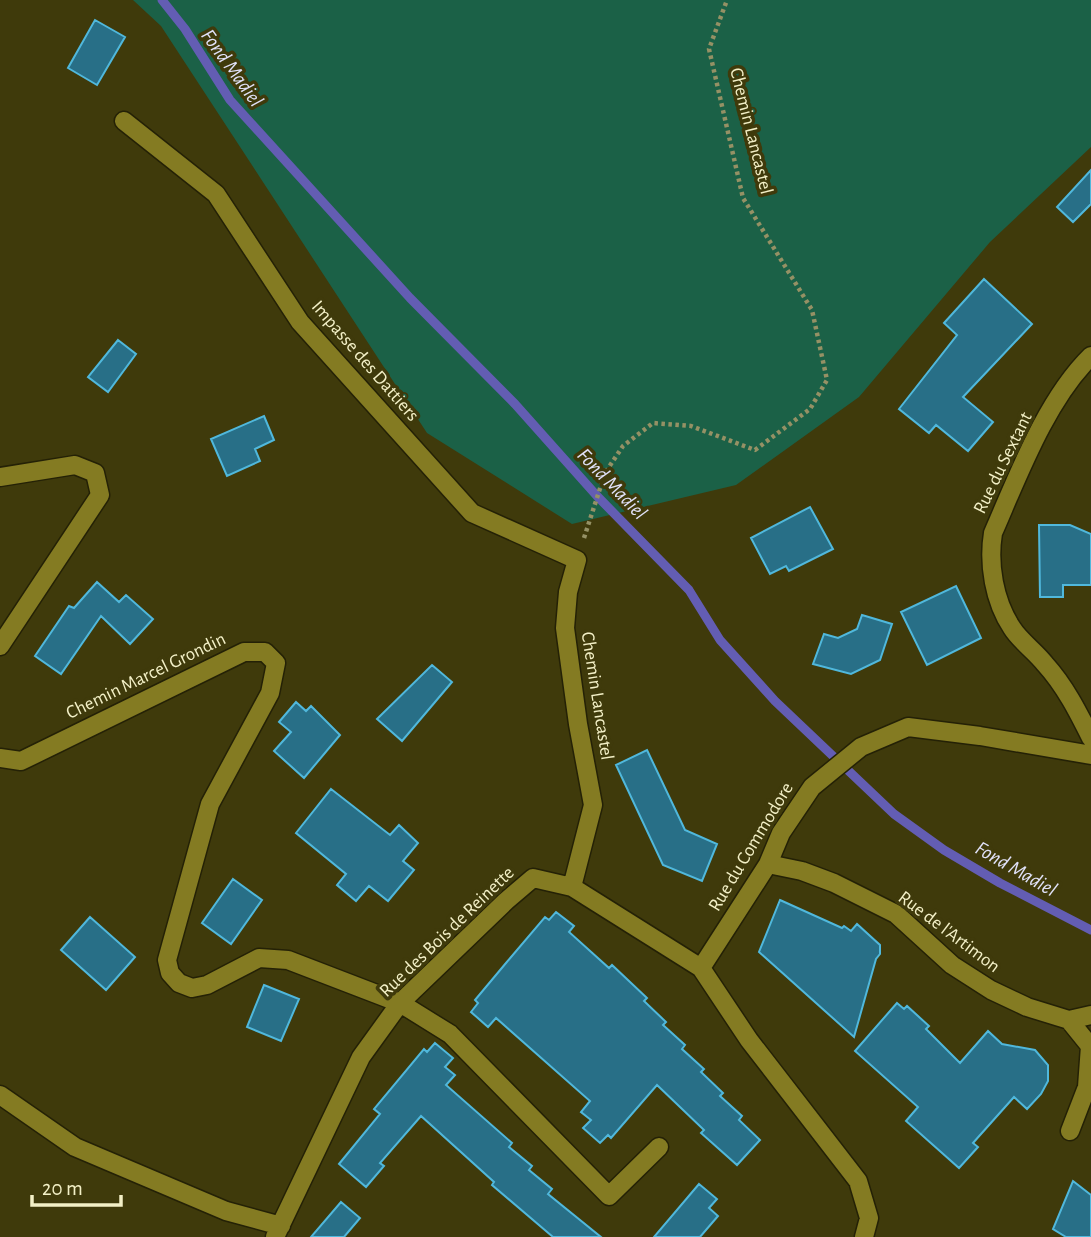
<svg xmlns="http://www.w3.org/2000/svg" width="1091" height="1237" viewBox="0 0 1091 1237" font-family="'Alegreya Sans',sans-serif">
<style>
.green{fill:#1b6147}
.lines{fill:none;stroke-linecap:round;stroke-linejoin:round}
.stream{stroke:#635db3;stroke-width:9}
.building{fill:#286f87;stroke:#50b8dc;stroke-width:2}
.minor-casing{stroke:#242106;stroke-width:21}
.path{stroke:#959165;stroke-width:4.5;stroke-dasharray:3.5 3.5;stroke-linecap:butt}
.minor{stroke:#847b22;stroke-width:18}
.labels{text-anchor:middle;dominant-baseline:central;stroke-width:7;stroke-linejoin:round;paint-order:stroke}
.street-label{font-size:19px;fill:#f3f0c7;stroke:#3f3a0b}
.water-label{font-size:21px;font-style:italic;fill:#e1e2f9;stroke:#3f3a0b}
</style>
<rect width="100%" height="100%" fill="#3f3a0b"/>
<!-- green -->
<path class="green" d="M133,0H1091V147L990,242L859,397L736,485L572,524L427,433L161,26Z"/>
<g class="lines">
<!-- stream -->
<path class="stream" d="M162,0L185,29L230,100L410,298L515,404L597,496L689,590L720,640L775,701L894,814L944,850L1000,883L1091,930"/>
</g>
<!-- building -->
<path class="building" d="M95,20L125,37L97,85L68,68Z
M1091,170V204L1073,222L1057,207Z
M984,279L1032,324L963,397L993,422L968,451L936,425L929,433L899,409L957,335L944,323Z
M118,340L136,354L108,392L88,377Z
M264,416L274,440L255,449L260,461L227,476L211,439Z
M810,507L833,549L789,571L786,566L770,574L751,538Z
M1039,525H1070L1091,534V585H1063V597H1040Z
M97,582L119,602L126,595L153,619L130,644L101,616L61,674L35,656L69,606L74,608Z
M956,586L981,638L927,665L901,612Z
M862,615L892,624L880,660L851,674L813,664L824,634L838,638L857,629Z
M432,665L452,682L402,741L377,719Z
M296,702L306,711L311,706L340,735L304,778L274,751L291,732L279,722Z
M647,750L685,830L717,844L702,881L663,865L616,765Z
M331,789L390,835L399,825L418,843L403,861L414,870L388,901L369,886L356,901L337,885L346,874L296,833Z
M233,879L262,900L231,944L202,923Z
M780,900L842,928L844,926L851,931L857,924L880,945V954L876,959L854,1037L759,952Z
M556,912L574,926L569,932L609,968L612,965L647,998L644,1001L666,1022L663,1025L685,1045L682,1049L704,1069L701,1072L723,1093L720,1096L742,1116L739,1120L760,1140L737,1165L701,1133L704,1130L657,1085L611,1138L608,1135L600,1143L583,1128L591,1120L581,1112L590,1101L496,1018L488,1027L471,1012L478,1003L475,1000L506,963L545,917L549,920Z
M90,917L135,957L106,990L61,950Z
M264,985L299,999L281,1041L247,1027Z
M897,1003L904,1009L907,1006L929,1026L926,1029L960,1063L988,1031L1002,1044L1035,1050L1048,1065V1081L1041,1094L1027,1109L1014,1097L973,1143L978,1147L959,1168L906,1121L918,1107L855,1051Z
M435,1043L453,1058L445,1067L455,1075L446,1085L512,1143L509,1147L532,1166L529,1170L552,1189L548,1194L601,1237H553L492,1185L494,1182L421,1116L380,1163L384,1166L366,1187L339,1164L380,1114L374,1109L424,1049L427,1052Z
M1073,1181L1091,1195V1237H1066L1053,1229Z
M699,1184L717,1199L709,1208L718,1216L700,1237H654Z
M341,1202L360,1218L344,1237H311Z"/>
<g class="lines">
<!-- minor casing -->
<g class="minor-casing">
<path id="minor" d="M124,121L216,194L300,322L472,513L577,560L568,592L565,628L578,724L593,805L572,887L701,968L749,1040L858,1181L869,1218L864,1237
M1091,356C1046,400 1018,476 993,533C988,564 994,601 1012,628C1020,641 1035,651 1045,664C1065,686 1078,712 1091,738
M0,477L75,465L95,473L100,495L0,646
M0,758L21,761L244,652H265L276,663L270,693L210,804L167,960L170,973L179,983L192,988L207,985L259,958L288,960L400,1003L450,1034L609,1196L659,1147
M768,864L802,871L834,883L896,914L952,965L991,990L1027,1007L1069,1020L1090,1046L1087,1087L1070,1131
M701,968L768,864L781,833L812,787L861,747L908,727L980,736L1091,755
M1069,1020L1091,1015
M0,1095L75,1147L226,1211L281,1226
M275,1237L361,1057L400,1003L506,901L533,878L572,887"/>
</g>
<!-- path -->
<path class="path" d="M584,538L605,473L623,446L653,423L691,426L755,450L810,409L827,380L812,310L743,198L709,49L727,0"/>
<!-- minor -->
<use href="#minor" class="minor"/>
</g>
<g class="labels">
<!-- street labels -->
<g class="street-label">
<text transform="translate(751 131) rotate(76)">Chemin Lancastel</text>
<text transform="translate(365 361) rotate(49)">Impasse des Dattiers</text>
<text transform="translate(1003 463) rotate(-64)">Rue du Sextant</text>
<text transform="translate(146 676) rotate(-26)">Chemin Marcel Grondin</text>
<text transform="translate(597 696) rotate(81)">Chemin Lancastel</text>
<text transform="translate(751 847) rotate(-59)">Rue du Commodore</text>
<text transform="translate(447 932) rotate(-44)">Rue des Bois de Reinette</text>
<text transform="translate(949 932) rotate(37)">Rue de l'Artimon</text>
</g>
<!-- water labels -->
<g class="water-label">
<text transform="translate(232 68) rotate(54)">Fond Madiel</text>
<text transform="translate(612 484) rotate(46)">Fond Madiel</text>
<text transform="translate(1016 869) rotate(30)">Fond Madiel</text>
</g>
</g>
<!-- scale -->
<path d="M32 1195v10h89v-10" fill="none" stroke="#f3f0c7" stroke-width="3.5"/>
<text x="42" y="1195" font-size="21" fill="#f3f0c7" stroke="#3f3a0b" stroke-width="5" paint-order="stroke">20 m</text>
</svg>
